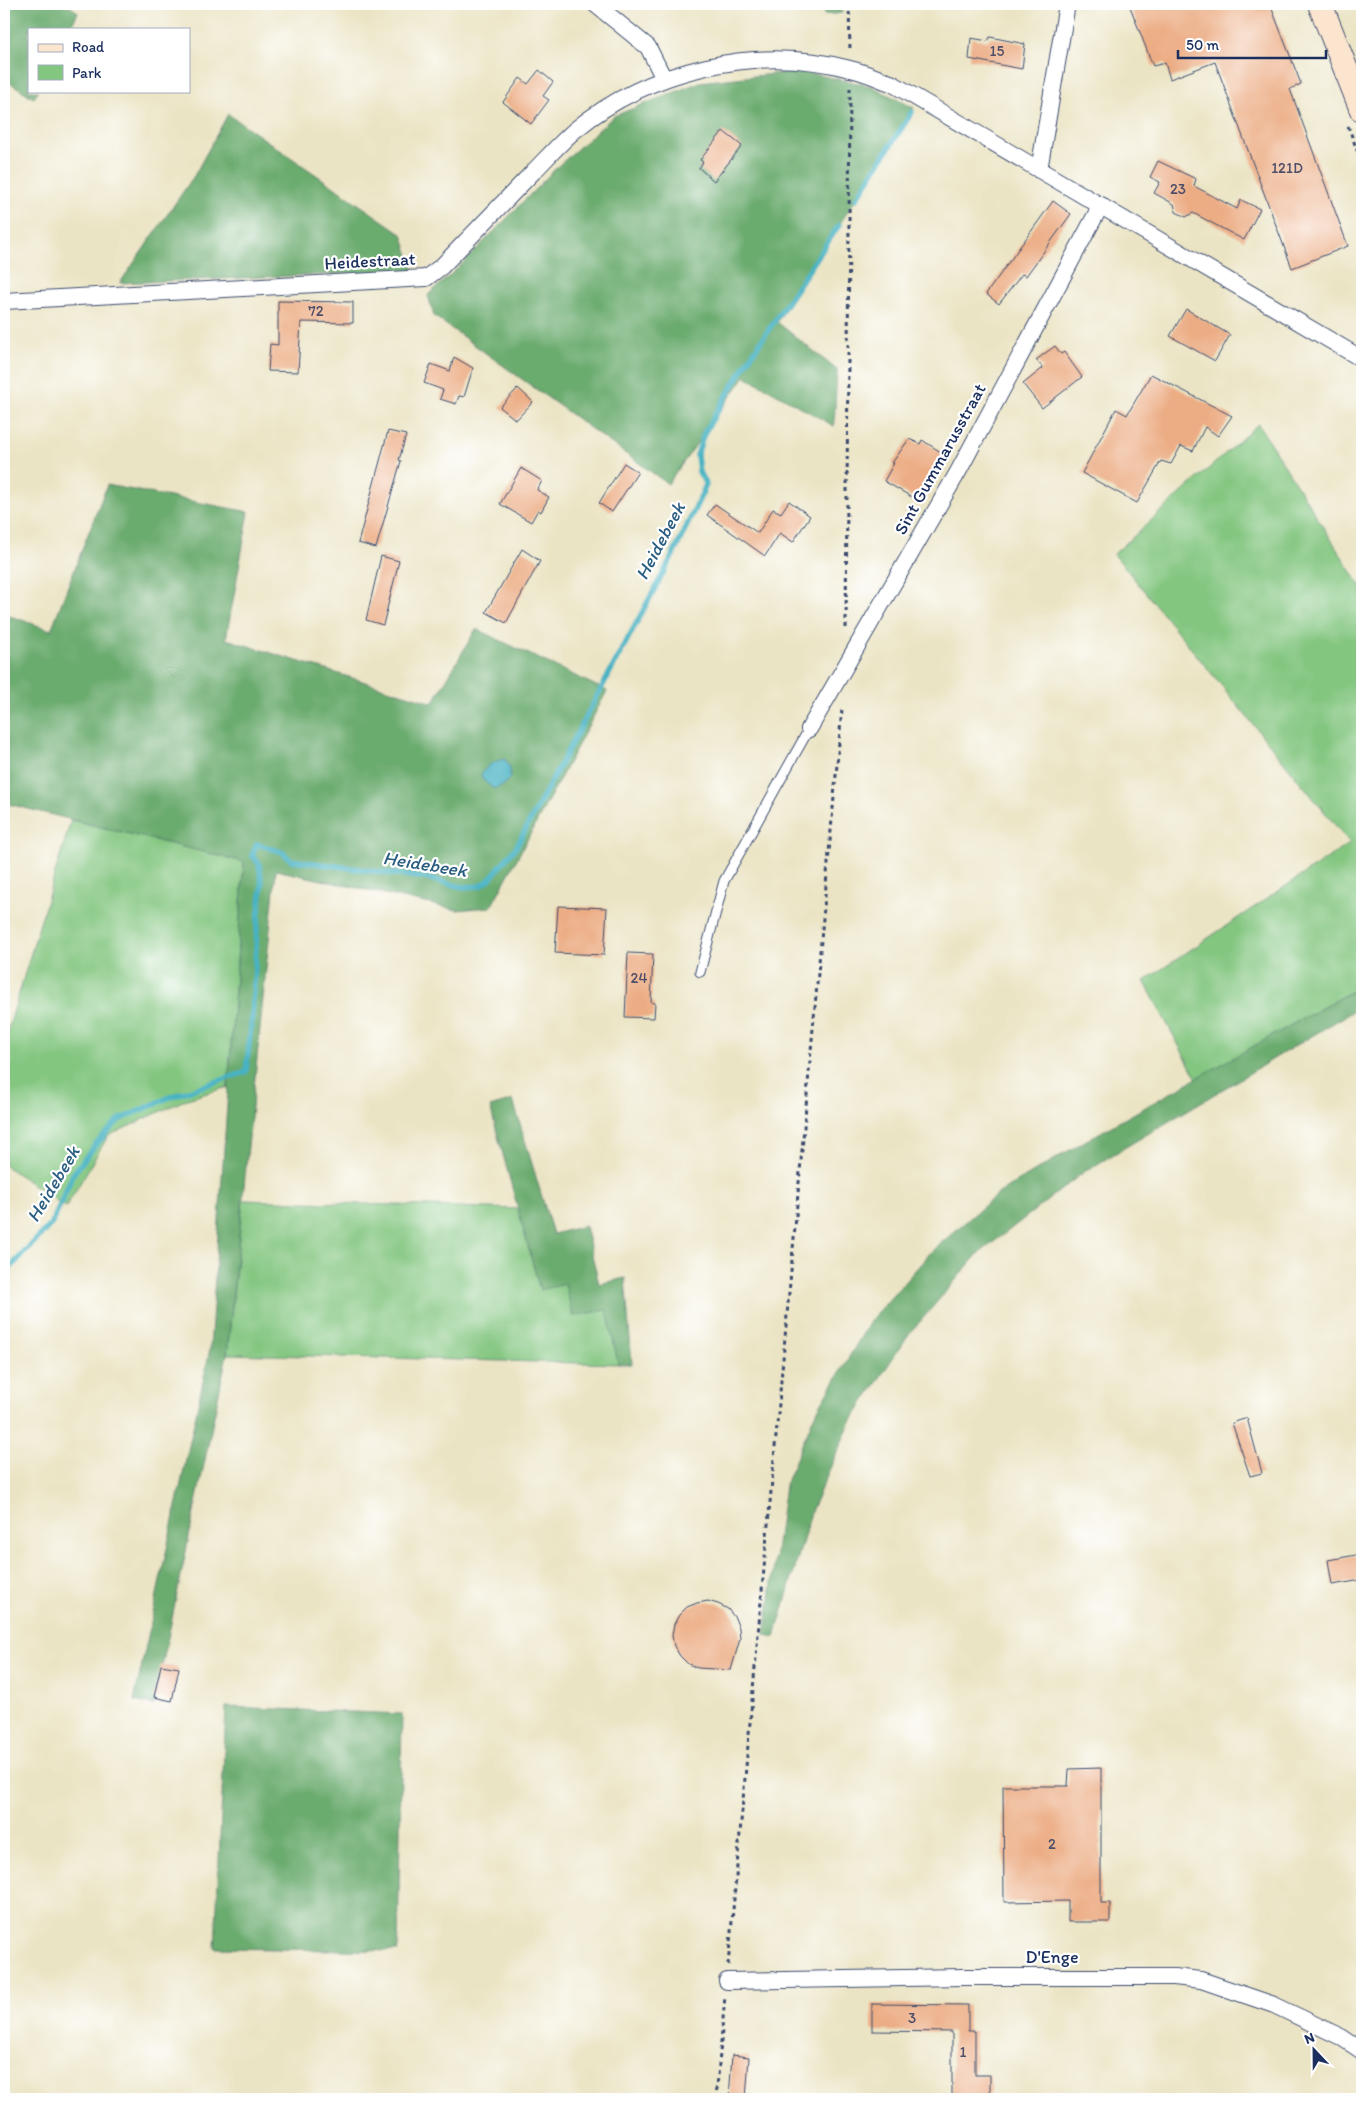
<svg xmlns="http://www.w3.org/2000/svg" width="1366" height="2103" viewBox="0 0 1366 2103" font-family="Itim,sans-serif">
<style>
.green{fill:#83c680;stroke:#4f7a6f}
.forest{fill:#6aab6e;stroke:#426d66}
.water{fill:#46b2c3;stroke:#307090}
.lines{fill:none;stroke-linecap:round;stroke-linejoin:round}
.stream{stroke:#46b2c3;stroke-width:5.5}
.building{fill:#ecad85}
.lane-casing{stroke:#3a4a6d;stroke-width:11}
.street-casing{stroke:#3a4a6d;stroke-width:18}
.secondary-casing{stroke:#3a4a6d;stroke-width:26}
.path{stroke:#3a4a6d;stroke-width:3;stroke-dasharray:4 4;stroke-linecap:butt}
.lane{stroke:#fff;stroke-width:9}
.street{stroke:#fff;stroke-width:16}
.secondary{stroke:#fce5cf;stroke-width:24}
.labels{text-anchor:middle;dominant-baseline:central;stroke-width:4.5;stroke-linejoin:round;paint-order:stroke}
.number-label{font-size:15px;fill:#4f4e68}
.street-label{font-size:18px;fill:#1b2f5e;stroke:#fff}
.water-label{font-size:19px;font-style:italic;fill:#2a5d81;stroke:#fff}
</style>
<rect width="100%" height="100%" fill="#fff"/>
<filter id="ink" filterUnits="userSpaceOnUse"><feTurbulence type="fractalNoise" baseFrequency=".02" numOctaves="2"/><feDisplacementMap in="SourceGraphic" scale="10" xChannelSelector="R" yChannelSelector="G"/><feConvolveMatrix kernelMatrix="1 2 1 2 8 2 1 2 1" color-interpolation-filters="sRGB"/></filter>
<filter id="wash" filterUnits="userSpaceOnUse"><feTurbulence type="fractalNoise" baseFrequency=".0096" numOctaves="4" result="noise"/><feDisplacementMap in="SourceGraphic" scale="20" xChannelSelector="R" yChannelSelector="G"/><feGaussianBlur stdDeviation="1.12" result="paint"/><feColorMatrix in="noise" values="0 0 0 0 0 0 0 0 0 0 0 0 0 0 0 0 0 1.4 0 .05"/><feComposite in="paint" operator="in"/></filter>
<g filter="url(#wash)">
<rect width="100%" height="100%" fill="#ebe4c4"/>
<!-- green -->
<path class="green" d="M1258,424L1362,588V985L1197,1079L1144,981L1350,843L1114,554Z
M71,820L244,861L228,1087L187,1099L108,1136L66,1207L4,1165V1043Z
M243,1200L518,1209L540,1289L565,1284L608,1310L618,1364L227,1354Z"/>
<!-- forest -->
<path class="forest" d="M8,4H66L78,12L70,29H29V91H38L34,98L4,79V15Z
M824,4H841L842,13L824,15Z
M800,71L871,86L914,108L777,322L837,370L834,426L745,376L668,484L434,316L428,295L460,266L557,167L614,116L700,82Z
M228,114L402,234L414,271L120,283L194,176Z
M107,485L249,512L226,639L433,703L476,629L607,691L491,907L457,910L276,870L227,1354L154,1705L134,1701L210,1349L244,862L4,803V614L51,630Z
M1357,988L1362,996V1006L1084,1172L977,1255L906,1338L850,1423L812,1509L775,1637L765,1635L785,1485L814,1416L871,1320L933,1250L999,1193L1085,1141Z
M513,1100L553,1234L585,1226L599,1284L625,1278L632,1364H618L607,1310L573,1316L565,1284L540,1290L490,1107Z
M226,1707L402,1714L398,1951L215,1948Z"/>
<!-- water -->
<path class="water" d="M505,759L510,768V778L503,785L494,789L484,781L481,775C487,765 494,761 505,759Z"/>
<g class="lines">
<!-- stream -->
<path class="stream" d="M856,199L912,112
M4,1274L52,1223L73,1174L96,1144L119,1120L170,1097L246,1072L252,1017L257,929L262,885L259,864L252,855L257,844L282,852L291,860L425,878L462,887L480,886L488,881L516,847L674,553L706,485L699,472L697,455L704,433L751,356L839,225"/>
</g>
<g id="blocks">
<!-- building -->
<path class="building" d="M1129,4H1270L1301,84L1290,89L1348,246L1292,268L1215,62L1170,79L1165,63L1153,66Z
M990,37L1025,44L1022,69L969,59L971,38L988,41Z
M539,70L553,82L543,96L549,100L531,124L503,102L520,78L528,84Z
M723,131L742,146L714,181L699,168L703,162L700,160Z
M1158,161L1196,179L1194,186L1237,209L1241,200L1260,209L1244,240L1193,213L1186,217L1176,212L1174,204L1154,193L1160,182L1150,177Z
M1053,201L1071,214L1026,276L1022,274L999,304L986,294Z
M278,301L353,302V323L301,322L298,372L268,371L270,344L278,345Z
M1186,309L1230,335L1215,361L1170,336Z
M1055,346L1061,354L1064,352L1082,377L1042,408L1023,384L1043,368L1036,360Z
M454,357L473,368L464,397L459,396L456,404L440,399L443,390L424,383L431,364L450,371Z
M1151,374L1232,416L1218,436L1205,427L1193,451L1181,446L1171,464L1161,461L1137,503L1082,473L1116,409L1127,415Z
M518,388L533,402L516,420L500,407Z
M388,431L406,435L399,460L401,461L376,548L358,543Z
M909,439L920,444L922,440L944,454L917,500L884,481L894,463H892Z
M624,463L638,472L612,512L599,503Z
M521,468L542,481L537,490L549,497L541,512L538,510L531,522L500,504Z
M789,501L810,516L793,542L780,533L765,556L707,515L715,504L758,533L773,509L781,513Z
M522,549L540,561L506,623L486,612Z
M381,556L399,561L383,625L366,620Z
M558,906L607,908L604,955L555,953Z
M628,953L653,954L651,1002L655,1003L654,1018L625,1017Z
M1247,1418L1262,1473L1250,1476L1232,1423Z
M1362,1554V1580L1332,1585L1328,1560Z
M708,1601L718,1604L728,1609L735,1618L739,1628L740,1639L731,1670L698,1668L688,1664L680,1656L674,1646L672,1635L674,1624L679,1615L687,1607L697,1603Z
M161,1665L179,1668L172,1701L154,1697Z
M1101,1768V1903H1110V1922H1068V1901L1004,1902L1003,1786H1068L1069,1769Z
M872,2004L968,2005V2031H975V2075H990V2099H952V2032L872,2031Z
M732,2055L749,2057L746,2099H729Z"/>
</g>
</g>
<g filter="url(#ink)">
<use href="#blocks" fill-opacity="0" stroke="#3a4a6d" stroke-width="1"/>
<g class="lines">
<!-- lane casing -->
<g class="lane-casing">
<path id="lane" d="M700,972L724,881L809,729"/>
</g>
<!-- street casing -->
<g class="street-casing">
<path id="street" d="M595,4L648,47L664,79
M1039,170L1067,4
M4,301L426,278L442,266C472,235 502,204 532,173C546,159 560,143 575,130C649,69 757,44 850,69C865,72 879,79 893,84L1362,359
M809,729L958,472L1101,205
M727,1981L963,1977H1174L1201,1980L1274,2005L1341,2037L1362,2051"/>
</g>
<!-- secondary casing -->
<g class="secondary-casing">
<path id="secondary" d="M1320,4L1362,110"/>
</g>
<!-- path -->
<path class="path" d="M849,4L850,51
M1348,126L1362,163
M846,628L850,87
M728,1965L842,709
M716,2099L725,1996"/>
<!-- lane -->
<use href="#lane" class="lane"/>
<!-- street -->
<use href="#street" class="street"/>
<!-- secondary -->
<use href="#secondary" class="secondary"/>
</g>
</g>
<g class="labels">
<!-- number labels -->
<g class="number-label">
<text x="997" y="51">15</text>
<text x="1287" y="168">121D</text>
<text x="1178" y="189">23</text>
<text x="316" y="311">72</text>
<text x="639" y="978">24</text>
<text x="1052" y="1844">2</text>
<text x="912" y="2018">3</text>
<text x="963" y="2052">1</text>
</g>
<!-- street labels -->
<g class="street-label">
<text transform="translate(370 261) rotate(-3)">Heidestraat</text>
<text transform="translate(940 459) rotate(-61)">Sint Gummarusstraat</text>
<text x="1052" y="1957">D'Enge</text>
</g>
<!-- water labels -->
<g class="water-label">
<text transform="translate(660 541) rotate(-62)">Heidebeek</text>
<text transform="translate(425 864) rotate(9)">Heidebeek</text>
<text transform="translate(53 1184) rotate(-59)">Heidebeek</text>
</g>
</g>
<!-- margin -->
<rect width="1366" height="2103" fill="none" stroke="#fff" stroke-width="20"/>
<!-- legend -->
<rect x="28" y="28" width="162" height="65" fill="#ffffff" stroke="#a4acbf"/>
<rect x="38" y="44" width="25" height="8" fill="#fce5cf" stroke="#a4acbf"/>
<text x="72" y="52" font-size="15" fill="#1b2f5e">Road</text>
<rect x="38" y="65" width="25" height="15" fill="#83c680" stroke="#a4acbf"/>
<text x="72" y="78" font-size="15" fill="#1b2f5e">Park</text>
<!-- north arrow -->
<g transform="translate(1314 2050) rotate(338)" stroke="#ffffff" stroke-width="4" paint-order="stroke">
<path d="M0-4L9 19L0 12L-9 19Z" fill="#1b2f5e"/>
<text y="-8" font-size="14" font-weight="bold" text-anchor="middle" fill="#1b2f5e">N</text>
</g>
<!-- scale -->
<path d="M1178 50v8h148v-8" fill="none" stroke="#1b2f5e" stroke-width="2.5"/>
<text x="1186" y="50" font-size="15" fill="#1b2f5e" stroke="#ffffff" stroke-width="4" paint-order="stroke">50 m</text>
</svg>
